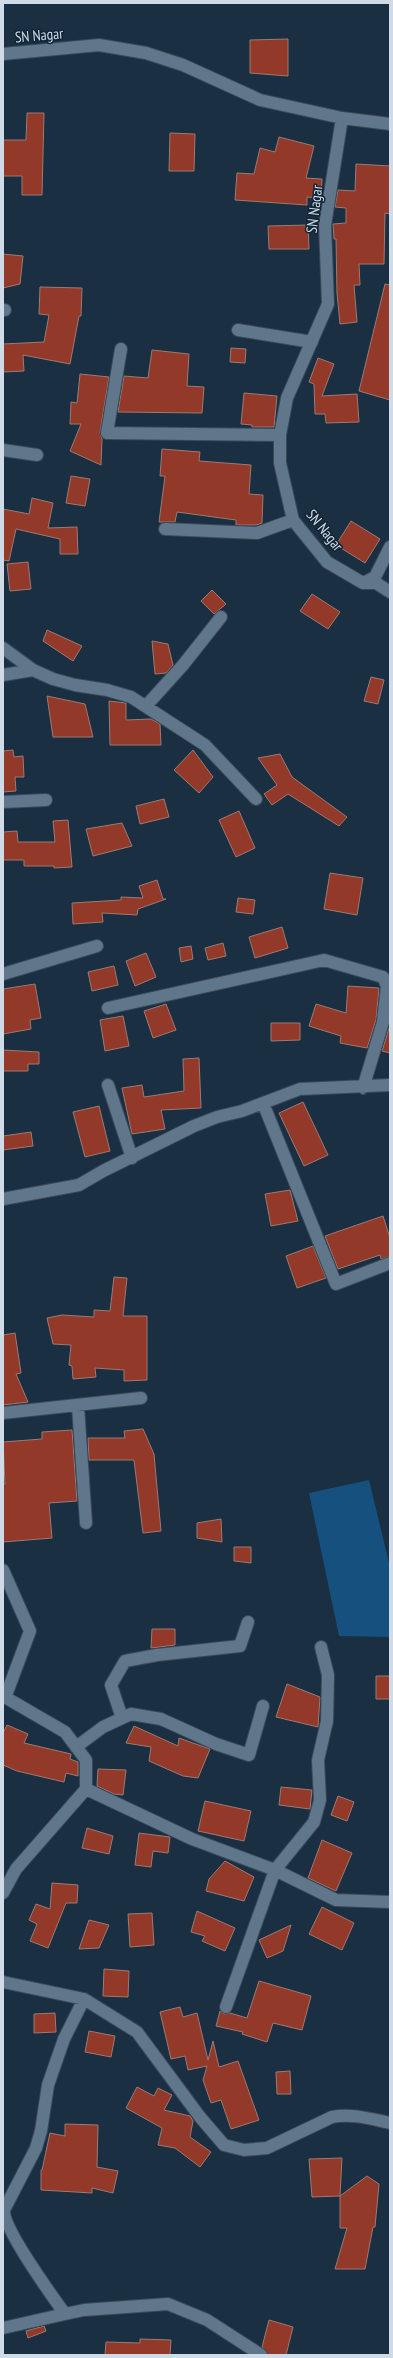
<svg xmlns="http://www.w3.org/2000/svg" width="393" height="2358" viewBox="0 0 393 2358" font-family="'PT Sans Narrow',sans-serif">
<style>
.green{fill:#15507e}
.building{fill:#933929;stroke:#9b7b74}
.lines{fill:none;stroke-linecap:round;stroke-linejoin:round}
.minor-casing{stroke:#394959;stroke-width:14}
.minor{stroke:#5f768b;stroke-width:12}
.labels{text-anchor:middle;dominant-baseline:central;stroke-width:3;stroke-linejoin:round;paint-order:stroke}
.street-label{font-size:15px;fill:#cfdbe7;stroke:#112536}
</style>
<rect width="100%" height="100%" fill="#1a2f41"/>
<!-- green -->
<path class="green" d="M369,1480L390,1567V1637L339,1636L309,1493Z"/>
<!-- building -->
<path class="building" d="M288,39V76L250,73V40Z
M27,113H44L42,195H22V176H3V140H26Z
M170,133L195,134L194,171H169Z
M279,137L314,146L306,178L322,179L321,198L307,197V205L235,200L237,173L254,174L260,148L275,152Z
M356,164L390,166V214L385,213L384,264H359L360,285H354L357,322L340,324L337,293L336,239H334L333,224L346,223V208L335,207L338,190L355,191Z
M308,225L309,249H269L268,226Z
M3,254L23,256L20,284L3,288Z
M385,284L390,285V400L359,391Z
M40,287L82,288L81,316H79L70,364L23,355L24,371L3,372V344L44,342L49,315L39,314Z
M231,348L246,349L245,363L230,362Z
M152,350L189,354L187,386L204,387L202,413L118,412L124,376L148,378Z
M318,358L334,364L322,396L357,394L359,422L326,423L325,414H315L314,384L309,382Z
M80,374L109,377L100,432L102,439L101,465L70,451L81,424H70L71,402L77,403Z
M244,393L277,396L274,427H252V425L241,424Z
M162,449L200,452L199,461L251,465L249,494L263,495L262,523L256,525H236V520L177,512L175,522H159L165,476H160Z
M71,476L90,479L85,506L66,503Z
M32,498L53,503L48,528L77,527L78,554H60V539L16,529L9,561L3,560V509L29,514Z
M351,521L380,539L365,563L336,545Z
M28,562L31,589L10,591L7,564Z
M212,590L226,604L214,614L201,601Z
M312,594L340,612L328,629L300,611Z
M47,630L82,646L73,661L43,641Z
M152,641L168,644L173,665L166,673L155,674Z
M371,677L384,680L378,704L364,701Z
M47,696L85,704L93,737H53Z
M109,701L126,703V720L151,719L160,724L161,745H110Z
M13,750L14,757L23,756L24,777H15L16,791L3,792V751Z
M193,750L213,777L199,793L174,770Z
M280,754L292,777L347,817L339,826L288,794L272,805L264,794L277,785L258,758Z
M164,799L169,817L140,824L136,806Z
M239,811L255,848L236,857L219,820Z
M68,820L72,867L54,868V866H24V860H3V832L17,831L18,842H55L53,821Z
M122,823L132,846L93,856L86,829Z
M330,873L363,878L357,915L324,909Z
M157,880L163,899H166L138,909L137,915L102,913L103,922L73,924L72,903L121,900V897L143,898L139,886Z
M238,898L255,900L253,914L236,912Z
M282,927L288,948L255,958L249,937Z
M223,943L226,956L208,960L205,948Z
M191,946L193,959L181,962L179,948Z
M146,953L156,977L135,986L126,961Z
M114,966L118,985L92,991L88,972Z
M35,984L41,1018L30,1020L31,1029L3,1034V989Z
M348,986L379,988L376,1020L367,1048L340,1043L341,1036L309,1026L316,1004L346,1013Z
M166,1004L176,1030L153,1038L144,1011Z
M123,1016L129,1046L105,1051L100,1020Z
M271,1023H300V1040L271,1041Z
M390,1025V1053L382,1051Z
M3,1050L39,1052V1064H28V1071H3Z
M199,1058L201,1108L161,1110L165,1129L132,1134L122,1088L142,1085L144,1097L184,1091L183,1059Z
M303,1102L328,1155L304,1166L279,1113Z
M99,1106L110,1151L85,1157L73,1112Z
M31,1132L33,1146L3,1150V1136Z
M290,1190L298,1221L271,1226L265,1194Z
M383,1216L390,1238V1256L381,1259L380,1255L338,1269L325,1236Z
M313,1246L326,1278L297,1288L286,1256Z
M114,1277L127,1278L123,1316H147V1380L124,1381V1370L95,1368L96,1377L73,1379L72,1366L69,1365L71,1345L53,1344L47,1318L62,1315L94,1317V1310L110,1311Z
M15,1333L21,1373L16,1374L28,1402L3,1405V1335Z
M143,1429L154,1454L161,1531L143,1533L134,1460H89L88,1438H125L124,1431Z
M72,1430L77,1501L49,1503L52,1538L3,1542V1484H5L3,1442L42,1439V1432Z
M221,1519L222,1542L197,1538V1523Z
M234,1547H251V1563L234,1561Z
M152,1629H175V1645L151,1648Z
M376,1676H390V1699H376Z
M287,1684L320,1697L318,1727L276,1717Z
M7,1725L28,1734L24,1743L71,1754L70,1759L78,1762V1776L66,1773L64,1782L17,1771L3,1765V1733Z
M134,1726L178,1746L179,1738L210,1749L198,1778L183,1776L149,1761L151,1747L126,1743Z
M98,1769L126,1770L123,1795L114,1794L97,1786Z
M281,1787L312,1790L310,1809L279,1805Z
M338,1796L354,1802L347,1821L331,1815Z
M205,1801L251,1811L244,1841L198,1831Z
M87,1828L113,1836L109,1854L82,1848Z
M139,1833L170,1837L168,1853L153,1851L151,1867L135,1865Z
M322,1840L352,1853L336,1891L308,1878Z
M225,1861L254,1877L244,1901L206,1891L209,1879Z
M52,1883L78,1885L77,1903H66L48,1948L30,1941L37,1924L29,1920L36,1904L50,1909Z
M322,1907L354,1923L342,1950L309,1934Z
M197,1911L235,1928L225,1951L202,1941L205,1936L191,1932Z
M152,1913L154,1945L130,1947L128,1914Z
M89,1920L109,1925L99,1948L79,1949Z
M291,1925L283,1951L267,1958L259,1940Z
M104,1969L129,1971L128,1997L103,1996Z
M259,1981L311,1996L302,2030L273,2023L267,2042L242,2034L243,2032L216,2026L220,2011L224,2014L230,2013L247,2018Z
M180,2007L183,2017L197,2013L208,2060L213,2041L219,2067L238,2061L259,2120L231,2129L221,2100L211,2103L203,2080L207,2066L188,2070L185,2056L171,2059L160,2012Z
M55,2013L56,2032L34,2033V2014Z
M89,2031L115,2036L111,2057L85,2052Z
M290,2071L291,2094H277L276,2072Z
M137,2087L154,2096L158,2088L172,2095L164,2110L190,2116L193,2121L190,2137L211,2152L200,2167L175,2148L158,2145L162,2128L126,2108Z
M65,2124L98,2125L97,2167L118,2171L113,2193L92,2188V2193L41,2190V2170H42L50,2133L65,2136Z
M342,2158L340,2196L312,2197L309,2159Z
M367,2176L379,2184L375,2227H373L365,2269H335L347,2228H340V2196Z
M269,2320L293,2327L286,2355H268L262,2347Z
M44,2326L46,2331L28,2338L26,2331Z
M140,2339L171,2340L170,2355H105L106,2342L140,2343Z"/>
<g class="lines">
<!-- minor casing -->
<g class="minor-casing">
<path id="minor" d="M3,54L99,45L146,53L183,65L260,100L342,118L325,225L328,304L287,398L280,435V463L293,520L327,562L363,583H376L390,592
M342,118L390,124
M3,310H5
M238,330L312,342
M121,349L107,433L280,435
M3,450L37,455
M165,529L257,533L293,520
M363,583L375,577L390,547
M3,648L33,670L53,679L75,685L107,690L131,697L205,745L256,799
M3,675L33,670
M146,706L183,665L221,617
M3,802L46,800
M3,974L97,946
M108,1008L324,960L383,977L387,986L383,1022L363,1088
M108,1085L132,1158
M263,1103L336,1284L390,1263
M3,1199L79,1185L103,1171L194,1126L217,1117L242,1111L300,1089L390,1085
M78,1406L86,1523
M3,1413L141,1398
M3,1570L30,1631L5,1698
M3,1696L65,1732L86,1760V1789L16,1869L3,1893
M122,1718L111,1685L125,1661L157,1655L240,1646L248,1622
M76,1747L103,1727L131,1714L161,1719L216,1744L249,1755L263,1706
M86,1789L192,1839L275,1870L336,1900L390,1902
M3,1982L84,1999L137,2032L200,2117L224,2145L244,2150L267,2148L332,2117C352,2113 371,2119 390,2123
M84,1999L64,2039L48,2085L41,2131L36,2148L4,2210C3,2228 52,2296 65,2314L84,2310L168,2304L207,2320L261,2355
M226,2007L275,1870L314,1822L320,1800L318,1760L327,1721L328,1675L321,1647
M3,2328L65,2314"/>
</g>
<!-- minor -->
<use href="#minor" class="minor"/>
</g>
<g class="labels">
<!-- street labels -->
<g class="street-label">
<text transform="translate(39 35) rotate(-5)">SN Nagar</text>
<text transform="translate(314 209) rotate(-83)">SN Nagar</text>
<text transform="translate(325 530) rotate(51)">SN Nagar</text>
</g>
</g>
<!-- border -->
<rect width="393" height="2358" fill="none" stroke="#cfdbe7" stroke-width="8"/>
</svg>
